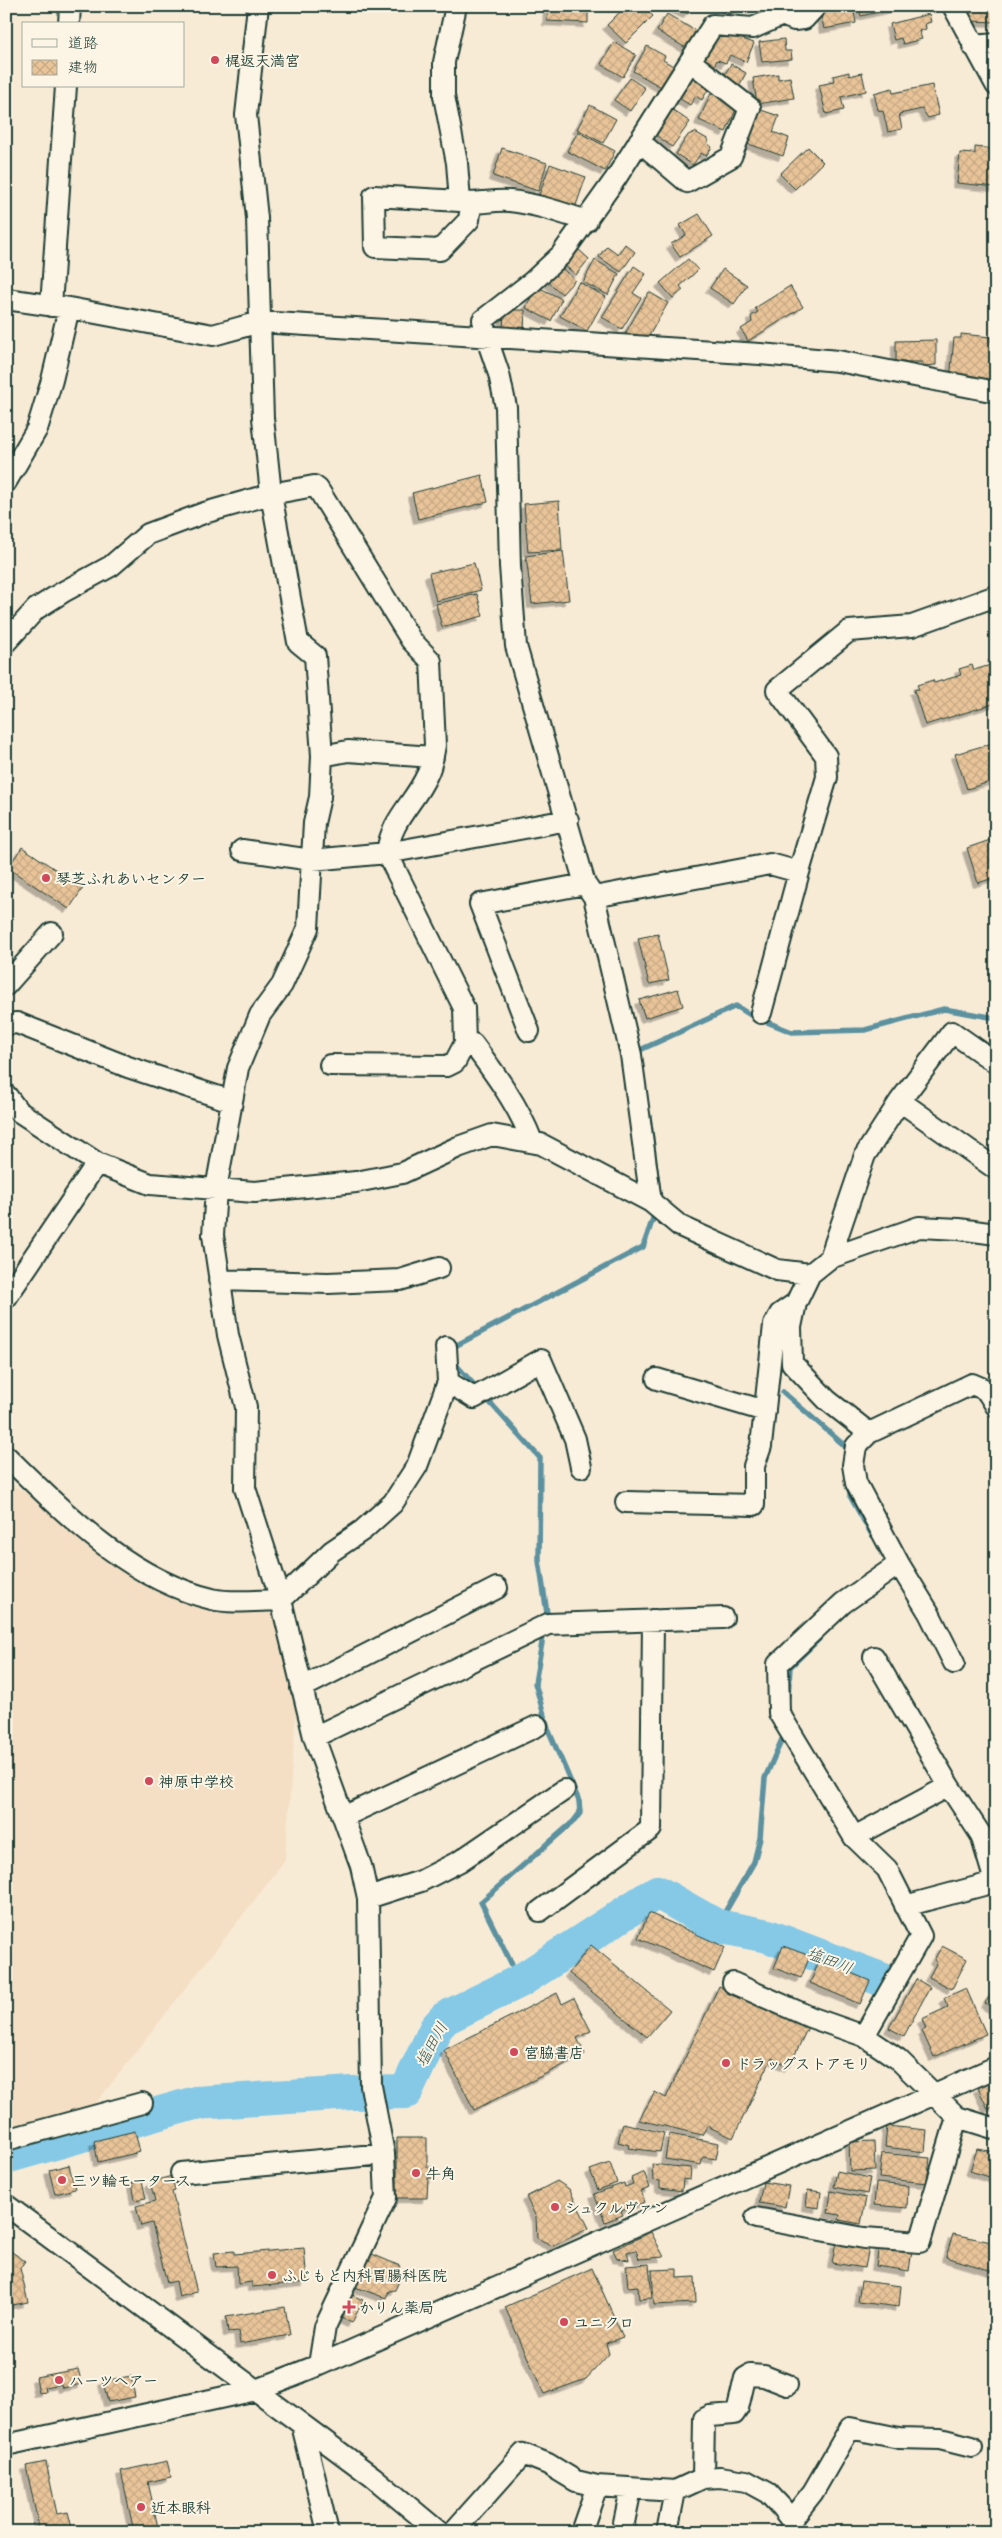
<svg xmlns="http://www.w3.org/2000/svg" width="1002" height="2538" viewBox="0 0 1002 2538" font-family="Delius,'Klee One',sans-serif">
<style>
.built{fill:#f4dfc4}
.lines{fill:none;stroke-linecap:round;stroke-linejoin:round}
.stream{stroke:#5c919f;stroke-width:5.5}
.river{stroke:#85c9e6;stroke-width:34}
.building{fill:url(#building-cross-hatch);stroke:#1f3d34;filter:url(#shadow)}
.minor-casing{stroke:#1f3d34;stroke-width:24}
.minor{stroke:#fcf5e5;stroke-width:20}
.poi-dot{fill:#d1495b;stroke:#fcf5e5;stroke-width:2}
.labels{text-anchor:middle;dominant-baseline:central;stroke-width:4;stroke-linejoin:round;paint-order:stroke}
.poi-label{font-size:15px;font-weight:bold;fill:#1f3d34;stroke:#fcf5e5;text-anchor:start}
.water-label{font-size:16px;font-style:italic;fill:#335958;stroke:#fcf5e5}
</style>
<defs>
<pattern id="building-cross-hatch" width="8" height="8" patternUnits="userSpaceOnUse" patternTransform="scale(1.25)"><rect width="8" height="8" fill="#e9c499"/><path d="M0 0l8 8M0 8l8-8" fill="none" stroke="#c7a984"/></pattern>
<filter id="shadow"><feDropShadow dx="-4.5" dy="4.5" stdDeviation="0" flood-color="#0004"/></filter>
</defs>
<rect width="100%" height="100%" fill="#f8ebd6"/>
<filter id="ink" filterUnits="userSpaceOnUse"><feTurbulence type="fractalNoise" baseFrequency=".02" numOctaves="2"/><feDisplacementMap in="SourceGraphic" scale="10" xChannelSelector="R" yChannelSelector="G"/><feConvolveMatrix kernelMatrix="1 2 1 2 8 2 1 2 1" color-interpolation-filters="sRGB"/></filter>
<g filter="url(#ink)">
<!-- built -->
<path class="built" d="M6,1482L42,1500L97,1553L156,1589L210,1606L277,1614L297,1701L285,1861L90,2111L6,2133Z"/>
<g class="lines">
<!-- stream -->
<path class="stream" d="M640,1055V1050L736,1006L752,1016L792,1032L865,1030L944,1009L996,1018
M649,1116L659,1194
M454,1351L455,1346L643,1247L656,1210
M454,1359L458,1367L540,1458L539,1561L547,1613L546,1622
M783,1392L845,1446L847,1453
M850,1487V1496L872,1535
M788,1697L790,1667L819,1639
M717,1926L754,1862L760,1838L765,1778L783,1737
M520,1981L481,1902L574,1821L580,1813L579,1801L548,1729L535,1683L544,1631"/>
<!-- river -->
<path class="river" d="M6,2157L195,2103L352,2093L406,2092L436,2028L445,2018L520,1981L657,1892L717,1926L768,1936L883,1980"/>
</g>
<!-- building -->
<path class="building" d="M565,6H588V23L547,21L548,8H564Z
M626,6H643L653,16L626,43L607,25Z
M668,6H692L688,14Z
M725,6H749L728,14Z
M833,6H853L856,23L824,29L820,10L833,8Z
M859,6H905L861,16Z
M964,6H996V22L970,21V13H963Z
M667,14L696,31L686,48L657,31Z
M929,14L931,22L925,24L926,29L919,31L922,39L903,44L901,38L894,40L890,24Z
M719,31L754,43L746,62L730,55L726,63L717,60L713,68L701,62Z
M784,39L785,51H791L792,59L762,62L759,42Z
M614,42L636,55L623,77L601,64Z
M647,46L665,56L663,60L675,67L663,88L633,71Z
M731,64L746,73L738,88L722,79Z
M849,72V76L862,73L866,91L841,97L844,110L826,114L819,85L834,82L833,76Z
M687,73L701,82L712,83L702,100L696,96L690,105L674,95Z
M778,74V79L790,77L794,98L757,104L753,78Z
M630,78L645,88L630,111L614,100Z
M932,85L939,115L928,118L922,109L899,114L902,129L888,132L883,111L878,110L874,93L892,88L893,93Z
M711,93L738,105L726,132L699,120Z
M590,105L616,119L603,143L577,129Z
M670,108L690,122L672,147L652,132Z
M755,108L779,116L773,132L789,138L783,156L743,142Z
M578,132L615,151L605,171L567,151Z
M695,132L709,140L707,143L712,147L706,156L701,153L693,165L676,154L688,135Z
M808,147L823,162L795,189L780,174Z
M975,147L996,149V187L957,183L960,153L975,154Z
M502,148L547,163L538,191L493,176Z
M550,164L586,177L575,208L539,195Z
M699,214L713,236L680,257L671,244L686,235L680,225Z
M625,244L635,252L621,272L599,257L607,246L618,254Z
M577,248L589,259L576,275L563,264Z
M688,259L698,270L680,286L683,290L673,298L660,283Z
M595,260L619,274L608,295L583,282Z
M558,265L575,280L562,294L545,279Z
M634,266L646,274L633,293L641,298L622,329L602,317Z
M723,269L747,285L734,304L710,288Z
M579,282L606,297L587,331L560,316Z
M536,286L562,299L551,321L526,308Z
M790,286L803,307L748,341L741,329L752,322L751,316L758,312L755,308Z
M649,292L668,303L646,341L635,334L631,338L625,334Z
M504,310H525L524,332L503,331Z
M961,334L991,337V342H996V384L950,380L954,338H961Z
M936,340V365L922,366L923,362H896V341Z
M482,475L488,502L418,519L412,493Z
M559,501L562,550L528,552L524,504Z
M563,551L569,600L532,604L526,556Z
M474,563L481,590L436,601L429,573Z
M477,594L483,616L442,627L436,604Z
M996,655V703L925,725L914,690L919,689L917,685L933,680L934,683L961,675L959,669L972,665L974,670L994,664L992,656Z
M996,742V780L967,789L955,754Z
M996,838V877L978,883L967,848Z
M22,847L83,888L69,909L8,868Z
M658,934L669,980L649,984L638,938Z
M678,989L683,1006L645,1018L639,1000Z
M649,1913L725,1947L714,1972L638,1938Z
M591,1945L670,2010L647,2037L569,1973Z
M783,1946L810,1956L801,1978L774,1968Z
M942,1946L967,1959L952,1989L929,1977L937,1962L934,1960Z
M820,1960L870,1981L860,2004L810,1983Z
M916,1979L930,1987L904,2036L889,2028Z
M719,1986L786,2018L787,2015L809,2025L789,2067L772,2058L733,2138L707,2126L702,2135L639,2120L655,2092L666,2098Z
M966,1988L986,2034L934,2057L922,2031L926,2029L922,2019L948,2007L944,1998Z
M996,1988V2006L994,2009L985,2003Z
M557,1993L562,2004L574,1998L591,2031L577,2038L585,2054L474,2110L444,2050Z
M996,2080V2106L988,2109L978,2088Z
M623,2123L664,2133L660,2152L628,2148L629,2145L618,2142Z
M887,2126L927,2130L925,2152L885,2147Z
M135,2131L140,2152L98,2162L94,2141Z
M669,2134L719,2143L716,2159L703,2157L701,2165L665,2159Z
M397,2138H427V2167H434V2178H428L427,2198H397Z
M874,2141L875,2170L850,2171L849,2142Z
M977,2149L996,2152V2179L970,2171Z
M882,2153L930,2158L927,2183L879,2178Z
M610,2163L617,2183L598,2190L590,2170Z
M652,2164L691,2168L690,2180L683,2179L682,2191L660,2188V2181L653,2180Z
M69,2165L75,2189L55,2194L49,2170Z
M837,2171L870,2178L867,2194L834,2187Z
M644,2172L650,2188L641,2191L645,2202L621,2211L623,2215L605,2222L594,2194L624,2183L625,2187L633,2184L631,2178Z
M172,2176L175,2191L172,2192L197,2292L179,2297L176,2281L167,2283L152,2223L141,2226L136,2206L155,2201L150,2182Z
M142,2181L146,2198L135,2200L132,2183Z
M557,2181L569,2189L589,2228L553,2246L537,2238L536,2217L526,2197Z
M763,2182L789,2186L785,2207L759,2203Z
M876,2183L908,2186L907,2208L874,2205Z
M808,2190L821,2192L819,2208L806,2206Z
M831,2191L866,2198L861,2224L839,2220L840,2215L828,2213Z
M651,2232L664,2257L639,2259L636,2250L627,2252L629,2260L617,2258L613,2250Z
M953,2234L996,2243V2272L946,2257Z
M836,2242L869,2247L865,2268L832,2263Z
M879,2245L912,2250L909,2271L876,2266Z
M6,2248L25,2261L20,2268L28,2302L13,2305L6,2268Z
M304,2248L307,2282L252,2287V2282L238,2284L237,2266L216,2267L214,2253L234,2251V2254Z
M372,2254L400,2266L395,2277L400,2279L395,2290L389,2291L386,2298L355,2287Z
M649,2264L652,2298L639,2299L638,2286L628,2287L626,2266Z
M592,2268L623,2337L606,2343L609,2354L586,2379L544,2394L505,2307Z
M677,2269V2278L695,2277L696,2303L654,2305L652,2270Z
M861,2281L901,2286L899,2307L858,2302Z
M346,2292L363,2300L352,2323L335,2315Z
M285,2307L290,2335L240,2344L238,2331L228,2332L226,2317Z
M78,2369L82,2384L63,2388L62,2384L45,2387L46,2392L39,2393L36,2377Z
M131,2376L135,2397L108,2402L103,2381Z
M167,2461L171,2477L148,2482L159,2532H134L121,2471Z
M46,2462L57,2514L68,2512L73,2532H40L26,2466Z"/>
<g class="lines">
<!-- minor casing -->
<g class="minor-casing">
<path id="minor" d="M258,6L246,115L257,218L263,418L271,494L298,642L315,656L322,756L320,797L314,823L308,928L282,985L260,1015L238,1068L216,1189L213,1235L228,1335L246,1407L245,1488L281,1600L314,1737L361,1866L368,1898L371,2086L384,2154L386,2198L325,2327L319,2365
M456,6L444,62V96L457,163L460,201C476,206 492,199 510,201C537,204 562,213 587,221
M953,6L996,85
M69,24L70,6
M973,46L996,44
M639,141L687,182L731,157L750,108L690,61
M460,201L374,196L375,247L440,250L469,220L471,205
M6,299L69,308L213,335L260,322L760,354L838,361L996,392
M51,306L66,86
M6,482L37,429L52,380L69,308
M6,642L36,609L63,592L111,566L148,534L204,513L271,494L314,486L318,489L411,640L431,661L435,745C433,755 432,766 427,775C414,804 391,819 387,853L464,1008L465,1043L473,1044C496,1075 518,1105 532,1141
M322,756L348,751L433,757
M242,850L312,860L387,853L568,820
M594,897L770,864L799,872L827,777L826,756L777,690L849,631L912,626L996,596
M6,985L52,933
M761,1013L799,872
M6,1024L17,1023L128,1067L231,1101
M529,1031L480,904L585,884
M330,1065L447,1066L455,1062L465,1043
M6,1095L18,1111L97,1163L150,1184L255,1192L356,1182L402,1173L458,1147L492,1135L541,1144L651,1202L680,1226L777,1270L810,1274
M900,1101L996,1169
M651,1202L631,1055L594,897L585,884L516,646L510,566L506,407L499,374L486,336L483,320L532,282L561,255L616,178L713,25L753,28L782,15L794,20L804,19L816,6
M830,1258L865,1155L900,1101L952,1032L996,1063
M219,1280L328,1283L400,1280L439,1268
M6,1298L97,1163
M657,1379L765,1411
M448,1382L474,1398L541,1360L575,1439L581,1467
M869,1433L972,1384L986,1390L996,1406
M6,1456C66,1514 128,1579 212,1599C231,1604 261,1600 281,1600L332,1551L363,1530L393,1503L417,1466L448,1382L446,1347
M626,1502L754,1505V1466L761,1446L774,1325L780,1314L796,1303
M899,1564L843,1603L778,1664L779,1713L854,1837L887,1869L921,1936L864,2036L898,2059L957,2117L996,2129
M874,1657L949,1786L981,1835L996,1885
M954,1663L929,1613L899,1564L856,1483L853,1465L856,1446L869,1433L827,1400L792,1363L791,1327L796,1303L810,1274L830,1258L919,1227L959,1229L996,1234
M301,1688L497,1588
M314,1737L548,1624L723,1618
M343,1817L537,1726
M854,1837L949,1786
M368,1898L421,1881L460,1861L564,1790
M905,1906L995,1882
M540,1911L651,1829L653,1620
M733,1983L810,2017L864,2036
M6,2140L142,2103
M181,2173L384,2154
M6,2205L373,2477L439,2532
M756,2218L864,2238L920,2242L957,2117
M302,2425L328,2532
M6,2445L256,2390L319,2365L996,2067
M703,2478L704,2419L710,2416L734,2414L738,2408L745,2378L750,2375L764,2376L787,2385
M791,2520L813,2492L850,2428L899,2438L940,2439L972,2447
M453,2532L523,2454L548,2464L576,2481L597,2486L675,2491L703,2478L720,2477L746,2481L768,2493L781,2507L791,2520V2532
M581,2532L597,2486
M622,2532L631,2489
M667,2532L675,2491"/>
</g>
<!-- minor -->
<use href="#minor" class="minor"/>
</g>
</g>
<!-- markers -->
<g class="poi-dot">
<circle cx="215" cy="60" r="5"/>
<circle cx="46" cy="878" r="5"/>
<circle cx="149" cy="1781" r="5"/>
<circle cx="514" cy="2052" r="5"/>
<circle cx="726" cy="2063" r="5"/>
<circle cx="416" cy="2173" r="5"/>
<circle cx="62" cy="2180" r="5"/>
<circle cx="555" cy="2207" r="5"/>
<circle cx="272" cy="2275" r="5"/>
<path d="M346.5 2299.5h5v5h5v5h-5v5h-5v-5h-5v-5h5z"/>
<circle cx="564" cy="2322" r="5"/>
<circle cx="59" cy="2380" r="5"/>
<circle cx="141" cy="2507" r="5"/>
</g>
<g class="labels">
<!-- poi labels -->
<g class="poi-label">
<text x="225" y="60">梶返天満宮</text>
<text x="56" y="878">琴芝ふれあいセンター</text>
<text x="159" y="1781">神原中学校</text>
<text x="524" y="2052">宮脇書店</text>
<text x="736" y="2063">ドラッグストアモリ</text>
<text x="426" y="2173">牛角</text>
<text x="72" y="2180">三ツ輪モータース</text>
<text x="565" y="2207">シュクルヴァン</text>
<text x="282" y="2275">ふじもと内科胃腸科医院</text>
<text x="359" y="2307">かりん薬局</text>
<text x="574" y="2322">ユニクロ</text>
<text x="69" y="2380">ハーツヘアー</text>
<text x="151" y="2507">近本眼科</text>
</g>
<!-- water labels -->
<g class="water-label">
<text transform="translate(830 1960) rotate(21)">塩田川</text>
<text transform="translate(431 2044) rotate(-61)">塩田川</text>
</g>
</g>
<!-- margin -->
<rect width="1002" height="2538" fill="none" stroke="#fcf5e5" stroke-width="25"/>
<rect x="12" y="12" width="977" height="2513" fill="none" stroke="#1f3d34" stroke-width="2" filter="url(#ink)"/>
<!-- legend -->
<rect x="22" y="22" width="162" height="65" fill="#fcf5e5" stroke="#a4ab9e"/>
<rect x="32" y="39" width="25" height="8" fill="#fcf5e5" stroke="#a4ab9e"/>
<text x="68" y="48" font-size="15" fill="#1f3d34">道路</text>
<rect x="32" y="60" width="25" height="15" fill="url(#building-cross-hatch)" stroke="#a4ab9e"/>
<text x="68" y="72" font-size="15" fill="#1f3d34">建物</text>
</svg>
